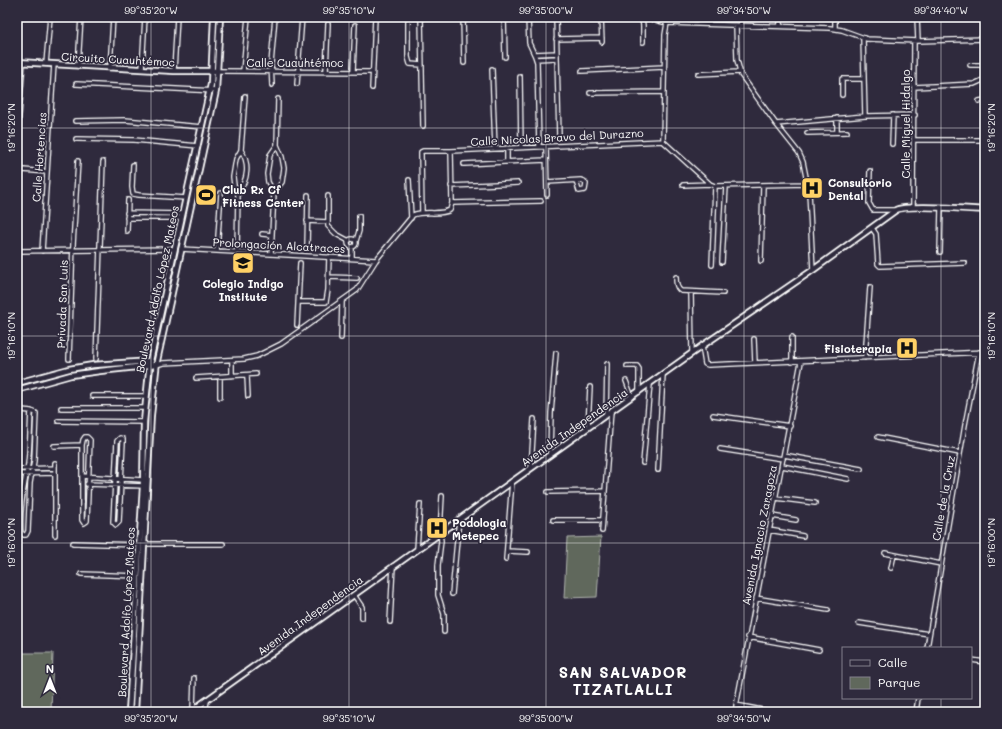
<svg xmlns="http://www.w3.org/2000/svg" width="1002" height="729" viewBox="0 0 1002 729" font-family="Mali,sans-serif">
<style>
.green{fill:#60685c;stroke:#b0b4ae}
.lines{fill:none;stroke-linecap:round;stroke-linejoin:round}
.minor-casing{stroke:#fff;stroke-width:6}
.tertiary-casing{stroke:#fff;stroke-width:8}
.minor{stroke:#2f2a3d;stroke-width:3.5}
.tertiary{stroke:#2f2a3d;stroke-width:4.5}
.ticks{fill:none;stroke:#fff;stroke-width:1;stroke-opacity:0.45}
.labels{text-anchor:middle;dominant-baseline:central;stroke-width:3.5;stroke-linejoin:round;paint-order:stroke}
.street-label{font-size:11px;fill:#fff;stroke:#2f2a3d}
.poi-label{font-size:11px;font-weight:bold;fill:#fff;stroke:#2f2a3d;text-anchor:start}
.district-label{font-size:15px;font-weight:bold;letter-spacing:1px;fill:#fff;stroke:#2f2a3d}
.neatline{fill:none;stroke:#fff;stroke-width:1.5}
.ticks-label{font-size:10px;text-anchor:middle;fill:#fff}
</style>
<rect width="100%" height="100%" fill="#2f2a3d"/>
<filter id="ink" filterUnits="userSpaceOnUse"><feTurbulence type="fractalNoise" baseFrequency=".025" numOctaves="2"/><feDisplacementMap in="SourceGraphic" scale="8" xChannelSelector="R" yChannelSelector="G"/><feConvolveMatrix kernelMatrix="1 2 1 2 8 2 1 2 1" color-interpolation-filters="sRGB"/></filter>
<g filter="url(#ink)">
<!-- green -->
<path class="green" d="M601,537L597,597L564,598L567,538Z
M17,653H53L51,712H17Z"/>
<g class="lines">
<!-- minor casing -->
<g class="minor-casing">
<path id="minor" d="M421,17L423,126
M421,17L411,18L408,21V57L410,64L422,65
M463,17L464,63
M504,17L505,57
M528,17L529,43L535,56L537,62L539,146
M556,17L559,137
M601,17L602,42
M642,17L643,26V42
M643,17L667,23L830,28L842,30L867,39L918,41L985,39
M835,17V28
M917,17L918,41
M17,22V17
M736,25L737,60L741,75L776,124L799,153L803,162L809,192L813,270
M741,25V17
M780,25V17
M863,38L865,116
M556,39L602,38
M535,54L557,53
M536,59L557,58
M46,64L50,17
M970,65H985
M78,66L81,17
M110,68L113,17
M142,69L145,17
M492,69L495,148
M174,71L177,17
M218,71L372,72
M243,71L248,17
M326,71L328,24
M353,71L355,25
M582,71L664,67
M698,74L739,72
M520,77L521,147
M76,84L216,91
M297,84L302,17
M272,85L271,64L275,17
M914,87L974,84L985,79
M372,88L375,17
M590,93L664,92
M842,95V79H864
M979,101L985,100
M837,118V132
M75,121L125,120L202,127
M776,124L865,116L915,115
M807,133L847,132
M76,139L134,140L198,146
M914,140H985
M663,141L710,184L715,186L808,184
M663,141L665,35L668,17
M17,142L23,63
M892,144L893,115
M546,146L547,195
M507,148V162
M464,164L546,160
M133,165L132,187L133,194L139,195L186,198
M870,171L869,203L873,210H895
M17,172L23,170L47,172
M409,180L411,218
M547,182L581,180L584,181L586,184L585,190L579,191L576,181
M683,185L710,184
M451,186L518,183
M238,192C248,180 250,164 241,150
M274,193L282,182L284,168L282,157L277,145L278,99
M328,196V226L336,234L349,241
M452,203L541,201
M913,207L914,41
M984,210L985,240
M127,213L182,214
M422,213L421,155V152L423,151H451L663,141
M127,218H181
M307,221L328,222
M872,228L876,234L878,264L880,266L965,263
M127,231L128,200
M262,234L272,235
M348 243a4 4 0 1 1 8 0a4 4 0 1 1-8 0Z
M356,241L359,231V216
M307,248L308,195
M181,249L376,260
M17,251L173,249
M42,251L54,64
M217,251L221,193
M237,252L238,192L234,185L233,177L236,159L241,150L245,96
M940,252L941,208
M271,254L274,193L268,182L267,174L270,155L277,145
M352,258V247
M761,261L763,185
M722,262L726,186
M712,265L715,186
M329,277L357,278
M676,277C676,282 676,288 681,291L723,293
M691,292L692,353
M298,302H326L328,290L329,257
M297,325L300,263
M792,337V362
M341,338L342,302
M754,339L755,363
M702,346L705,364L708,365L985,352
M865,358L870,287
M69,359L73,245L78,161
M96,359L103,162
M156,365L163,363L244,359L257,356L281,344L357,290L376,260L413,215C425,210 439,216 450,210L452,203L451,151
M627,366H637L639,369V392
M232,376V360
M247,376L248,396
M196,378L256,374
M626,381L632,397
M92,396H146
M220,397V377
M17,402L19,410
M61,408H145
M17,410C23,410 31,410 36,413L34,461L30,483L28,531L26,535H24L21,533C19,510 24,487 28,464C30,447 30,429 31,411
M713,415L790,426
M606,416L607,364
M58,421L144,422
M588,427L590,387
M85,437H87L90,440L87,521L84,523L82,520V445L83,440Z
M878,437L960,453
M120,438L123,439V442L119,522L116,525L113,522L117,441Z
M54,446L82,445
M720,449L783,459
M550,455L551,413L556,353
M784,455L861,469
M643,463L650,384
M782,466L848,479
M531,468L534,419
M17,469L55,468
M658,470L663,374
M17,474L55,473
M82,476L143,480
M87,484L145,486
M548,492L605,491
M442,496L440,532L441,541L438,565V595L444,614V632
M776,498L815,503
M772,516L796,520
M553,520H603
M769,530L803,536
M602,531L611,411
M55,535V463
M73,543L139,545
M144,544H223
M417,549L420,504
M507,551L528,552
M885,553L941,564
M506,559L512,481
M891,568L894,555
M81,574L137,576
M452,594L459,519
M354,595L362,607V618
M756,598L828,610
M390,622L393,566
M859,623L929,634
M748,637L819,650
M927,648L965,425L979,352
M971,660L985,662
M736,705L772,712
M193,710L194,678
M205,712L207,701
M735,712L801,362
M916,712L918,698"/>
</g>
<!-- tertiary casing -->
<g class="tertiary-casing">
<path id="tertiary" d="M17,62L174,71H215
M17,383L69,369L93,365L151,361
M17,390L71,375L100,371L156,365
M129,712L143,486L144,422L150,361L211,84L214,17
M135,712L151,415L157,361L216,91L220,17
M190,712L702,346L813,270L896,210C906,204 969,209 985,210"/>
</g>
<!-- minor -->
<use href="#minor" class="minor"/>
<!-- tertiary -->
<use href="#tertiary" class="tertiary"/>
</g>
</g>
<!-- ticks -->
<path class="ticks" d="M151,17V712M349,17V712M546,17V712M744,17V712M941,17V648M17,128H985M17,336H985M17,543H985M941,698V712"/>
<!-- icons -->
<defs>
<g id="hospital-square" transform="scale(1.15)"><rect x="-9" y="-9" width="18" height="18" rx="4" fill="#ffd166" stroke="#2f2a3d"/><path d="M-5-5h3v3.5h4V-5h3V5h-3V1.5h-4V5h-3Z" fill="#111"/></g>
<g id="stadium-square" transform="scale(1.15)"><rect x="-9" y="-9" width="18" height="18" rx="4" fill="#ffd166" stroke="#2f2a3d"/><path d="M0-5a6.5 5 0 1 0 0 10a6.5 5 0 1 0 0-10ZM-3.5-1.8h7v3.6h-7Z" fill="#111"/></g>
<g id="school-square" transform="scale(1.15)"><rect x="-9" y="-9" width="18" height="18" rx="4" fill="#ffd166" stroke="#2f2a3d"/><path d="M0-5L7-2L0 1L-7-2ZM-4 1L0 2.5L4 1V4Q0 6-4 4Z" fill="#111"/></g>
</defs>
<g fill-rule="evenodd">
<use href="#hospital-square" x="812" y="188"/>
<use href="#stadium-square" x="206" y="195"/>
<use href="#school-square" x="243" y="263"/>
<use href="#hospital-square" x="907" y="348"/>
<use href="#hospital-square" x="437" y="528"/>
</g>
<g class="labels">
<!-- street labels -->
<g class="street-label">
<text transform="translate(118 59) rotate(3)">Circuito Cuauhtémoc</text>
<text x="295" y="62">Calle Cuauhtémoc</text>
<text transform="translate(905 124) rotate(-90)">Calle Miguel Hidalgo</text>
<text transform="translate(557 137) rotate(-3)">Calle Nicolas Bravo del Durazno</text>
<text transform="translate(39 157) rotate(-86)">Calle Hortencias</text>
<text transform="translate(279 245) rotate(3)">Prolongación Alcatraces</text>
<text transform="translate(157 289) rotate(-78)">Boulevard Adolfo López Mateos</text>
<text transform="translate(62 304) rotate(-88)">Privada San Luis</text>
<text transform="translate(574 427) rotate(-35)">Avenida Independencia</text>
<text transform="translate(943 498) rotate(-80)">Calle de la Cruz</text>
<text transform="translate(759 535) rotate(-79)">Avenida Ignacio Zaragoza</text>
<text transform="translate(126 612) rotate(-87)">Boulevard Adolfo López Mateos</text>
<text transform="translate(310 615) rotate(-36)">Avenida Independencia</text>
</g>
<!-- poi labels -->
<g class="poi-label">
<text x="828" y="182">Consultorio<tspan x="828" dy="13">Dental</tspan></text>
<text x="222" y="189">Club Rx Cf<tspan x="222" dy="13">Fitness Center</tspan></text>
<text x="243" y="283" text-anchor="middle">Colegio Indigo<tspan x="243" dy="13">Institute</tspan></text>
<text x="892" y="348" text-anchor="end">Fisioterapia</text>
<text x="452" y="522">Podologia<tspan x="452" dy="13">Metepec</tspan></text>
</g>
<!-- district labels -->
<g class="district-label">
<text x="623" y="672">SAN SALVADOR<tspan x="623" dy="17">TIZATLALLI</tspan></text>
</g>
</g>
<!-- margin -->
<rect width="1002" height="729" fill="none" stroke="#2f2a3d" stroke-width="44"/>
<!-- legend -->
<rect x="842" y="647" width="130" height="52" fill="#2f2a3d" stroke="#827f8b"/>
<rect x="850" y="660" width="20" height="6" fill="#2f2a3d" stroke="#827f8b"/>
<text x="878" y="667" font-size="12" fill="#ffffff">Calle</text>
<rect x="850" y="677" width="20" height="12" fill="#60685c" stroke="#827f8b"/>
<text x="878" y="687" font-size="12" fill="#ffffff">Parque</text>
<!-- north arrow -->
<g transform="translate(50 679)" stroke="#2f2a3d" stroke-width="3" paint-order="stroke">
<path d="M0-3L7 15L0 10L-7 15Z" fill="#ffffff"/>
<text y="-6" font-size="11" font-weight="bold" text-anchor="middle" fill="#ffffff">N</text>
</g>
<rect x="22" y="22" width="958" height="685" class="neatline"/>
<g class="ticks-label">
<text x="151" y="14">99°35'20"W</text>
<text x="349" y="14">99°35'10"W</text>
<text x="546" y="14">99°35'00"W</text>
<text x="744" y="14">99°34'50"W</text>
<text x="941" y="14">99°34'40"W</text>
<text transform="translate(11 128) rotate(-90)" y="4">19°16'20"N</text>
<text transform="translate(991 128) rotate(-90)" y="4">19°16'20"N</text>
<text transform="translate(11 336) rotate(-90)" y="4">19°16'10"N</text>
<text transform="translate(991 336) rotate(-90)" y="4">19°16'10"N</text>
<text transform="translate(11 543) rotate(-90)" y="4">19°16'00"N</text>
<text transform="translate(991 543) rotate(-90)" y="4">19°16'00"N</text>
<text x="151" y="722">99°35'20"W</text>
<text x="349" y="722">99°35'10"W</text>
<text x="546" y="722">99°35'00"W</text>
<text x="744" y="722">99°34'50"W</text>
</g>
</svg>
